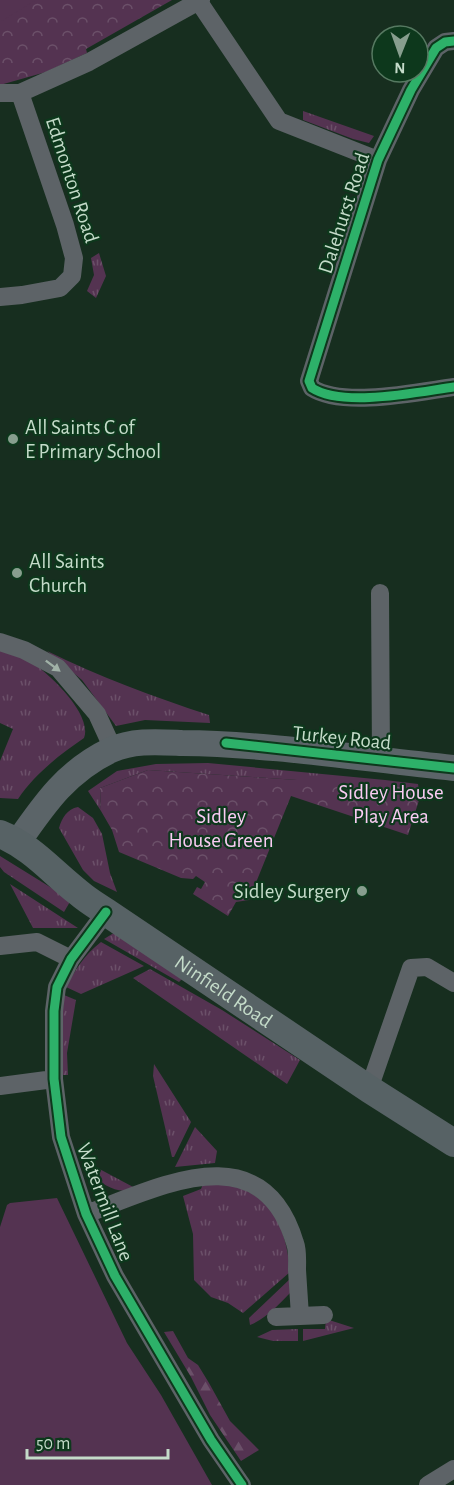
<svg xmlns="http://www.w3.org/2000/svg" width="454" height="1485" viewBox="0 0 454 1485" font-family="'Alegreya Sans',sans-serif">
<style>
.grass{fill:url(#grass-tufts)}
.forest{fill:url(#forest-firs)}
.park{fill:url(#park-crowns)}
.garden{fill:#543351}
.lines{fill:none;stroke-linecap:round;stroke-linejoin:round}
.street{stroke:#5d6367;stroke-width:18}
.secondary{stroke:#5b6468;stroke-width:26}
.primary{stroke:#576265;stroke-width:28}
.cycleway-casing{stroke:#0d381c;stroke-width:13}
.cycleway{stroke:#2db169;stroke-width:9}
.oneway{fill:#a0b1a7}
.poi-dot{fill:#879e8e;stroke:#0d381c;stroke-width:2}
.labels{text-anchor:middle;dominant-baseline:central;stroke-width:4.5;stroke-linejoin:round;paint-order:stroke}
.street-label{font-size:21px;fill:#c4dbc9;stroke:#0d381c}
.poi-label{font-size:21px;fill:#c4dbc9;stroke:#0d381c;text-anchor:start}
.park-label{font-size:21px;fill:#fbccf4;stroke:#0d381c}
</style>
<defs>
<pattern id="grass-tufts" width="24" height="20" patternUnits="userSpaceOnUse" patternTransform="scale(1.5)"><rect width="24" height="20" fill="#543351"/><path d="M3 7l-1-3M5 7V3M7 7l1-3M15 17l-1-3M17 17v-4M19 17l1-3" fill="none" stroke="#6b5069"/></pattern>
<pattern id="forest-firs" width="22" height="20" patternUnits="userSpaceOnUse" patternTransform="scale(1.5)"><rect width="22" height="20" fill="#543351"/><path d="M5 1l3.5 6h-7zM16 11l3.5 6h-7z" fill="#6b5069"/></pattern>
<pattern id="park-crowns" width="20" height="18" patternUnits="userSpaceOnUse" patternTransform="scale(1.5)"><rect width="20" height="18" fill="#543351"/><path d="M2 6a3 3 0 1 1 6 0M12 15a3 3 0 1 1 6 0" fill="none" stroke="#6b5069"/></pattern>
</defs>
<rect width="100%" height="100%" fill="#172e1f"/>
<!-- grass -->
<path class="grass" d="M303,111L374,136L369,143L353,139L303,120Z
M99,253L106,276L96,298L87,291L94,275L91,258Z
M0,650C10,654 22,657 31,662C49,673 93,715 84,738C59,755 35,774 18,799L0,798V761L13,729L0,723Z
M47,651C100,677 154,697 209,715L210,723L145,720L116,726L82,680Z
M208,763L385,780H297L148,770L100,788L101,811L88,791L117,771L156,764Z
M78,807L93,818L102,834L110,873L117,892L94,881L83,870L59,828C62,818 67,809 78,807Z
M0,856L71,900L64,912L4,872L0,867Z
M10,884L78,928H33Z
M117,931L184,977L179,982L104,939Z
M101,942L144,966L81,994L66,987C76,969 84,955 101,942Z
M150,969L222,1010L300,1060L287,1084L133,978Z
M64,995L76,1000L67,1053L68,1075H62V1023Z
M154,1064L191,1122L174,1157H172L153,1076Z
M195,1127L217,1151L215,1163L175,1167Z
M92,1165L135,1188C118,1196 104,1184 90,1175Z
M203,1184C263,1181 286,1217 290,1272L243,1313L228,1303L211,1297L194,1280L193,1234L183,1196L201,1189Z
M291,1278L292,1291C280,1303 266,1319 250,1325L249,1318Z
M326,1319L354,1328L303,1341V1329H325Z
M298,1329V1341H273L257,1337L272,1330Z"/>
<!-- forest -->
<path class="forest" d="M173,1331L188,1358L198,1365L209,1383L230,1421L259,1450L241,1461L210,1415L191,1377L164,1332Z"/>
<!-- park -->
<path class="park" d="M0,0H172L86,49L87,53L46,72L0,85Z
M148,770L297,780H385L418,784L420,797L408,835L291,796L249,900L236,902L228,916L193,894L197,887L201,889L205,882L196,876L193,879L181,878L119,852L112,830L101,811L100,788Z"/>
<!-- garden -->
<path class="garden" d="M0,0H36L0,22Z
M57,1198L127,1343L161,1395L212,1485H0V1227L7,1205L10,1203Z"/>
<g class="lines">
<!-- street -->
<path class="street" d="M199,2L279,121L378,160
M454,41L445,42L436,48L411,90L378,160L309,381L312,388C343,408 418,392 454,387
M0,93H20L89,62L201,0
M0,297L22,295L60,288L72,276L74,258L65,225L20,93
M380,593L381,761
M0,642L24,650L58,668L97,714L113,749
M106,912L71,959L57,987L54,1011V1079L61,1137L86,1214L115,1276L211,1440L242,1485
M0,946L37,942L71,959
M0,1086L54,1079
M369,1089L411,968L427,967L454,983
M86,1214C160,1187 262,1132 295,1243C298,1251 297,1261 297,1270C298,1285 299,1301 300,1316
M276,1317L324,1315
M428,1485L454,1469"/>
<!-- secondary -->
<path class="secondary" d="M18,842C45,803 67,771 111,750C133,740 158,742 182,743C273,744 364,759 454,768"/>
<!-- primary -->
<path class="primary" id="s1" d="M0,834C32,847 52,872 79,893C87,900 97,906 106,912L369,1089L454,1143"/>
<!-- cycleway casing -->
<g class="cycleway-casing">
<path id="cycleway" d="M454,41L445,42L436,48L411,90L378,160L309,381L312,388C343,408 418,392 454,387
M226,743L454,768
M106,912L71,959L57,987L54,1011V1079L61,1137L86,1214L115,1276L211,1440L242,1485"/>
</g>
<!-- cycleway -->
<use href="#cycleway" class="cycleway"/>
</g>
<!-- one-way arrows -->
<defs><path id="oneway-solid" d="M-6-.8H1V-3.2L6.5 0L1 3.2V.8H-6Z" transform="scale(1.5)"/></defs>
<use class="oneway" href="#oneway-solid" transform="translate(53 666) rotate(37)"/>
<!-- markers -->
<g class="poi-dot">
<circle cx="13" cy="439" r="6"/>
<circle cx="17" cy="573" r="6"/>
<circle cx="362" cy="891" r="6"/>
</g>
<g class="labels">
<!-- street labels -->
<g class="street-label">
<text transform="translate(72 180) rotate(72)">Edmonton Road</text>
<text transform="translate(344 213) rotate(-72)">Dalehurst Road</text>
<text transform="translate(342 738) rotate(6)">Turkey Road</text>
<text stroke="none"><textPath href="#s1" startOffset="274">Ninfield Road</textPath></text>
<text transform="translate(105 1202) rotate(69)">Watermill Lane</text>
</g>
<!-- poi labels -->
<g class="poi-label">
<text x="25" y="427">All Saints C of<tspan x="25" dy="24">E Primary School</tspan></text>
<text x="29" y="561">All Saints<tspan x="29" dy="24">Church</tspan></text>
<text x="350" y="891" text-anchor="end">Sidley Surgery</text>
</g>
<!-- park labels -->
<g class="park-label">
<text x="391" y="792">Sidley House<tspan x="391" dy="24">Play Area</tspan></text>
<text x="221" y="816">Sidley<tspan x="221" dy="24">House Green</tspan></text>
</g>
</g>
<!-- north arrow -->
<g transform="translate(400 54) rotate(181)"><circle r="28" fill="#0d381c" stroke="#567961" stroke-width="1.5"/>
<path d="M0-4.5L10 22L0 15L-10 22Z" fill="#879e8e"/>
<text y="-9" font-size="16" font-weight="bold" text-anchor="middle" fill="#c4dbc9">N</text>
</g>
<!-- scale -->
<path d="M27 1449v9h141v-9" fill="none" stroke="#c4dbc9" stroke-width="3"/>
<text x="36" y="1449" font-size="18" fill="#c4dbc9" stroke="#0d381c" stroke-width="4.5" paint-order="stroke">50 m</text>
</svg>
